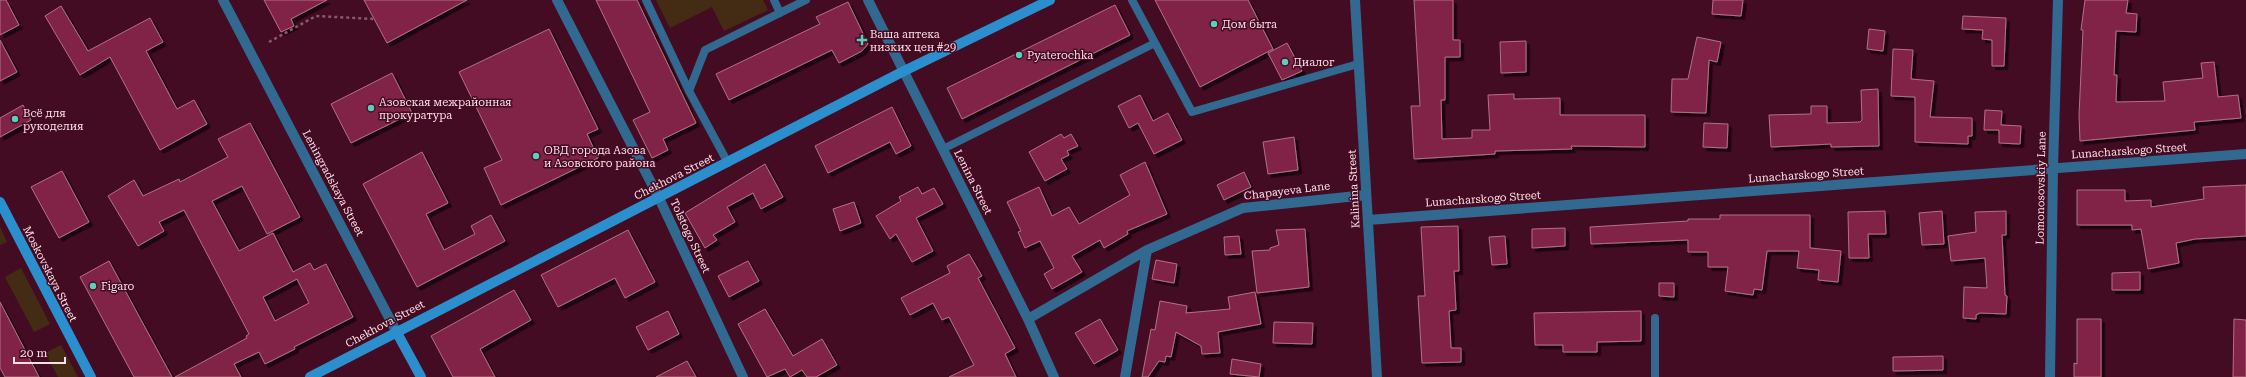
<svg xmlns="http://www.w3.org/2000/svg" width="2246" height="377" viewBox="0 0 2246 377" font-family="'Roboto Serif',serif">
<style>
.green{fill:#442b14}
.building{fill:#812347;stroke:#b37083;fill-rule:evenodd;filter:url(#shadow)}
.lines{fill:none;stroke-linecap:round;stroke-linejoin:round}
.path{stroke:#895a6b;stroke-width:2.5;stroke-dasharray:3 3;stroke-linecap:butt}
.lane{stroke:#316990;stroke-width:8}
.street{stroke:#316990;stroke-width:10}
.secondary{stroke:#2b8fce;stroke-width:10}
.poi-dot{fill:#5bcebc;stroke:#440c22;stroke-width:1.5}
.labels{text-anchor:middle;dominant-baseline:central;stroke-width:3;stroke-linejoin:round;paint-order:stroke}
.poi-label{font-size:11px;fill:#fddee6;stroke:#440c22;text-anchor:start}
.street-label{font-size:11px;fill:#fddee6;stroke:#440c22}
</style>
<defs>
<filter id="shadow"><feDropShadow dx="3.5" dy="3.5" stdDeviation="0" flood-color="#0009"/></filter>
</defs>
<rect width="100%" height="100%" fill="#440c22"/>
<!-- green -->
<path class="green" d="M656,0H763L768,10L724,31L712,7L670,28Z
M0,227L7,242L0,245Z
M21,268L50,324L34,332L5,277Z
M61,345L78,377H58L45,353Z"/>
<!-- building -->
<path class="building" d="M0,0H6L19,25L0,35Z
M264,0H327L291,19L294,26L281,32Z
M364,0H467L387,43Z
M596,0H637L696,123L663,139L668,150L652,158L633,120L650,112Z
M1155,0H1248L1273,49L1200,87Z
M1414,0H1453V40H1460V57H1445V100H1441L1442,139L1472,138V130H1490L1488,95L1514,94V99L1560,98V115H1645V147L1571,146L1572,149L1495,151V154L1414,159L1411,106H1420Z
M1713,0H1743L1741,16L1712,14Z
M2085,0H2128L2126,13L2137,14L2136,32L2116,31L2114,75H2117L2116,102L2165,101L2163,82L2203,78L2201,63L2214,62L2218,97L2238,95L2241,118L2194,122L2195,130L2080,141L2079,115L2083,30H2081Z
M848,2L868,44L862,51L839,63L832,50L729,100L716,74L820,24L816,17Z
M1115,5L1130,35L962,119L947,88Z
M61,6L88,51L150,18L163,42L146,51L177,109L194,100L207,124L160,150L110,57L80,75L45,16Z
M1963,16L2006,18L2004,66H1992V40L1982,39L1983,30L1962,29Z
M549,29L598,129L587,134L598,158L501,205L484,168L502,160L459,72Z
M1869,29L1885,31L1883,51L1867,49Z
M1697,37L1721,42L1717,62L1709,60L1706,113L1671,112L1672,79H1688Z
M0,40L17,72L0,81Z
M1526,41V72L1501,73L1500,42Z
M1287,43L1302,71L1282,80L1268,53Z
M1893,49L1913,50L1911,79L1934,81L1930,117L1972,118V136H1968V144L1915,142V97L1891,96Z
M392,73L412,113L351,143L331,104Z
M1878,89L1879,146L1831,147V144L1771,147L1769,115L1811,114V106H1827V123L1860,122L1862,120L1861,90Z
M1140,95L1153,121L1168,113L1182,140L1154,154L1138,123L1129,128L1118,106Z
M23,105L31,120L0,137V118Z
M892,107L911,146L896,154L890,142L828,173L815,146Z
M1985,110L2002,111L2001,125L2021,126L2020,144L1999,143V130H1984Z
M250,123L300,217L267,234L242,186L212,201L239,251L273,233L293,272L310,263L314,270L326,264L353,317L294,347L295,349L265,364L259,352L234,364L241,377H175L247,338L246,336L249,334L184,210L159,222L164,231L138,246L108,196L134,180L143,196L179,179L180,182L228,157L218,139ZM297,279L309,303L275,321L263,297Z
M1704,123L1728,124L1727,148L1703,147Z
M1061,134L1064,138L1071,134L1078,146L1067,151L1069,155L1061,159L1067,169L1045,181L1029,152Z
M1294,137L1298,170L1268,174L1263,142Z
M422,152L448,203L426,214L444,250L475,234L471,226L491,215L505,241L417,287L363,184Z
M1145,162L1167,214L1127,231L1128,234L1104,248L1100,240L1072,256L1082,272L1052,289L1044,274L1054,268L1040,241L1025,248L1018,232L1021,231L1007,202L1039,187L1052,216L1069,207L1079,224L1130,195L1120,175Z
M765,164L783,197L761,209L753,193L727,207L735,222L713,235L717,240L705,248L685,213Z
M62,171L89,222L59,238L31,187Z
M1244,172L1251,187L1224,200L1217,185Z
M2246,185V236L2195,239L2176,243L2179,263L2148,269L2141,229L2132,230V225H2077V190H2125V201L2151,200V207L2204,199L2203,187Z
M918,187L922,194L934,188L943,204L916,218L933,251L912,262L896,234L890,239L876,216L901,201L899,197Z
M854,202L861,223L840,231L833,209Z
M1885,211L1886,234H1868L1869,258H1849L1848,212Z
M1942,211L1944,244L1922,245L1919,213Z
M2006,211V235H2002L2005,295L2007,296L2006,314L1980,313L1976,315V319L1963,318L1964,287L1987,288L1985,258L1951,261L1948,236L1976,232L1975,212Z
M1720,215H1810V248L1841,251L1838,282L1818,280L1819,270L1797,268L1799,251H1767L1762,290L1754,289L1753,295L1725,291L1728,267H1708V252H1688V240L1591,244L1590,227L1688,221V219H1720Z
M1458,226L1459,271H1454L1456,310L1449,311L1451,348H1461V362L1422,363L1418,296H1425L1421,227Z
M1565,228V246L1532,248V229Z
M1305,229L1309,287L1257,293L1252,251L1270,250V248L1279,245L1276,230Z
M628,230L655,282L625,298L615,278L558,307L541,275Z
M1239,236L1241,254L1225,255L1224,237Z
M1505,236L1507,264L1492,265L1489,237Z
M969,254L982,276L978,278L1015,348L1005,354L1016,377H949L974,365L949,317L942,320L933,303L910,315L901,298L950,273L947,266Z
M1156,260L1177,264L1174,283L1152,279Z
M109,261L172,377H134L80,277Z
M748,261L759,281L729,297L718,276Z
M2140,272V290H2112V273Z
M1659,283H1674V297L1659,296Z
M514,290L531,320L480,349L495,377H453L431,336Z
M1255,292L1261,324L1218,332L1220,353L1202,354L1201,346L1176,332L1171,357L1166,356L1165,362L1159,361L1148,377H1142L1151,329L1155,330L1160,301L1187,306L1186,313L1230,309L1228,297Z
M0,302L39,377H5L0,368Z
M765,309L793,356L822,339L837,365L816,377H807L802,370L790,377L785,369L767,377L738,324Z
M668,311L679,334L648,350L636,327Z
M1641,311V341L1597,342V352H1563V345H1535L1534,313Z
M1100,319L1118,350L1094,364L1075,333Z
M2077,319H2101V377H2074V363L2077,364Z
M2234,319L2246,320V377H2233Z
M1274,322L1313,323L1312,344L1273,343Z
M1943,356V370L1893,371V357Z
M1232,359L1261,364L1259,377L1230,374Z
M687,361L696,377H656Z"/>
<g class="lines">
<!-- path -->
<path class="path" d="M269,42L316,16L374,19"/>
<!-- lane -->
<path class="lane" d="M646,0L689,91L728,163
M774,0L780,13
M1132,0L1192,112L1358,64
M689,91L705,50L806,0
M943,149L1155,43
M1655,377V318"/>
<!-- street -->
<path class="street" d="M223,0L396,331
M557,0L659,198L743,377
M868,0L1028,319L1054,377
M1355,0L1377,377
M1368,220L2246,154
M1028,319L1147,250L1243,208L1366,195
M1125,377L1147,250
M2050,377L2053,169L2058,0"/>
<!-- secondary -->
<path class="secondary" d="M0,202L91,377
M396,331L421,377
M310,377L904,71L1050,0"/>
</g>
<!-- markers -->
<g class="poi-dot">
<circle cx="1214" cy="24" r="4"/>
<path d="M860 34h4v4h4v4h-4v4h-4v-4h-4v-4h4z"/>
<circle cx="1019" cy="55" r="4"/>
<circle cx="1285" cy="62" r="4"/>
<circle cx="371" cy="108" r="4"/>
<circle cx="15" cy="119" r="4"/>
<circle cx="536" cy="156" r="4"/>
<circle cx="93" cy="286" r="4"/>
</g>
<g class="labels">
<!-- poi labels -->
<g class="poi-label">
<text x="1222" y="24">Дом быта</text>
<text x="870" y="34">Ваша аптека<tspan x="870" dy="13">низких цен #29</tspan></text>
<text x="1027" y="55">Pyaterochka</text>
<text x="1293" y="62">Диалог</text>
<text x="379" y="102">Азовская межрайонная<tspan x="379" dy="13">прокуратура</tspan></text>
<text x="23" y="113">Всё для<tspan x="23" dy="13">рукоделия</tspan></text>
<text x="544" y="150">ОВД города Азова<tspan x="544" dy="13">и Азовского района</tspan></text>
<text x="101" y="286">Figaro</text>
</g>
<!-- street labels -->
<g class="street-label">
<text transform="translate(2129 151) rotate(-4)">Lunacharskogo Street</text>
<text transform="translate(1806 175) rotate(-4)">Lunacharskogo Street</text>
<text transform="translate(674 177) rotate(-27)">Chekhova Street</text>
<text transform="translate(973 182) rotate(63)">Lenina Street</text>
<text transform="translate(333 183) rotate(62)">Leningradskaya Street</text>
<text transform="translate(2041 188) rotate(-89)">Lomonosovskiy Lane</text>
<text transform="translate(1354 189) rotate(-93)">Kalinina Street</text>
<text transform="translate(1287 191) rotate(-7)">Chapayeva Lane</text>
<text transform="translate(1483 199) rotate(-4)">Lunacharskogo Street</text>
<text transform="translate(690 236) rotate(65)">Tolstogo Street</text>
<text transform="translate(50 274) rotate(63)">Moskovskaya Street</text>
<text transform="translate(385 324) rotate(-28)">Chekhova Street</text>
</g>
</g>
<!-- scale -->
<path d="M14 357v6h51v-6" fill="none" stroke="#fddee6" stroke-width="2"/>
<text x="20" y="357" font-size="12" fill="#fddee6" stroke="#440c22" stroke-width="3" paint-order="stroke">20 m</text>
</svg>
